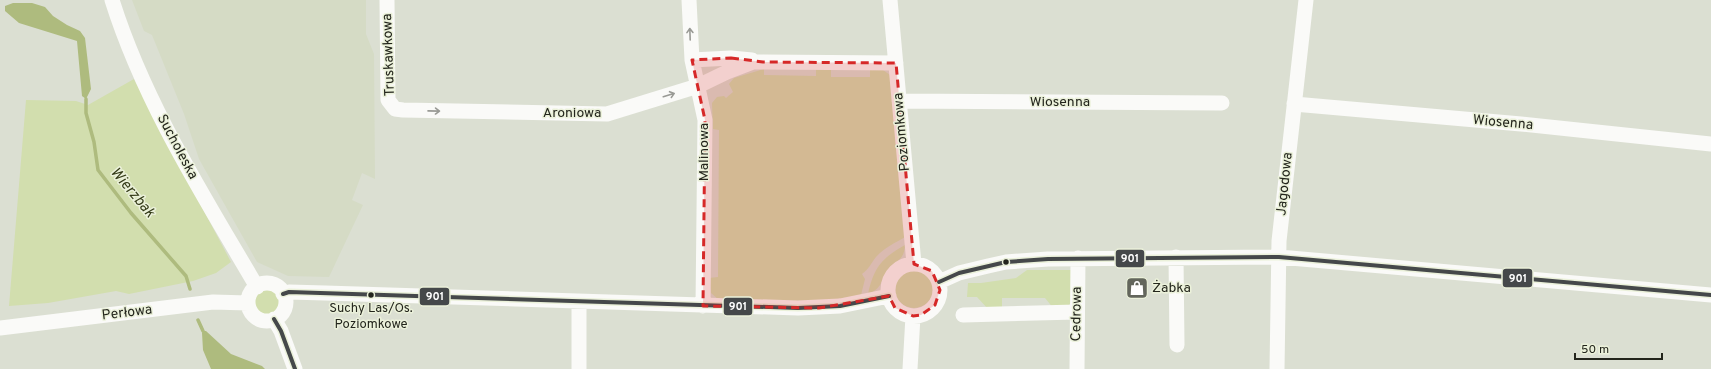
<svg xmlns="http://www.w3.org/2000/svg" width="1711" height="369" viewBox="0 0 1711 369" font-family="Overpass,sans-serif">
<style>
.built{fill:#d5dbc5}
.green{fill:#d2deae}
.water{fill:#aebb7e}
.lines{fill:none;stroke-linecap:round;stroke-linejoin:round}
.stream{stroke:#aebb7e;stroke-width:3.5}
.minor{stroke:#fafaf8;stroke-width:15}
.bus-1-casing{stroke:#ebf1da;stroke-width:7}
.bus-1{stroke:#45484a;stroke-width:4}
.oneway{stroke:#999a95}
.marked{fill:#d62828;fill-opacity:0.2;stroke:#d62828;stroke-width:3;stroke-dasharray:8 5;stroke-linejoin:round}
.bus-dot{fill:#23251c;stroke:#ebf1da;stroke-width:1.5}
.labels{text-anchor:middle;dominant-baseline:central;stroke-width:3;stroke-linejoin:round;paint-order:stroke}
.bus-label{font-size:13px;fill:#23251c;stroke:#ebf1da}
.street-label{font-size:14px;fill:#23251c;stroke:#ebf1da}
.poi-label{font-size:14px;fill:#23251c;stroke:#ebf1da;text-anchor:start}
.water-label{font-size:15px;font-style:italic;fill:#333a17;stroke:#ebf1da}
.line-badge{stroke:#ebf1da;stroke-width:1.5}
.badge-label{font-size:11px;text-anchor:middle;font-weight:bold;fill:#fff}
</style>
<rect width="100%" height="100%" fill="#dbdfd2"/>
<!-- built -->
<path class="built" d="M132,0H366V34L374,54L375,179L362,173L352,200L363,205L329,277L288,276L257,262L199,159L184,114L152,35L144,31Z"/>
<!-- green -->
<path class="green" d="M816,68H831V77H870V69L883,70L890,75L905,237C895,243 884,248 876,257C871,263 869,269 862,274L865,279L861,295L832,300L802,302L718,299L711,293L709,278L718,277L719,130L713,129L712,103L717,97L724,96L726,98L733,92L729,84L734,78L764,69V75L816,76Z
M134,79L231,262L216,273L193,281L129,294L116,291L48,303L9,306L26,100L76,101L88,105Z
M905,245C904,261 897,259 888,270C881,280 882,289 868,294C874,267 882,258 905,245Z
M895 289a19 19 0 1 1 38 0a19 19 0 1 1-38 0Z
M1027,270H1071L1072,302L1064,309H1054L1045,298H1002V310L988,309L977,297H967L968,283H981L1016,278Z
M254 303a13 13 0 1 1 26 0a13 13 0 1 1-26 0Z"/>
<!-- water -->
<path class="water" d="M13,3H32L45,7L53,16L67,25L80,31L85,38L91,89L86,99L82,96L77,41L19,23L5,11V6Z
M203,331H206L231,354L262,366L265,369H211L203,350L202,333Z"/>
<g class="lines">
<!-- stream -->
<path class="stream" d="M86,99V113L94,142L98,170L131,213L186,276L190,289
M198,320L203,331"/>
<!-- minor -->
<path class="minor" d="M112,0C144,102 203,195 257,287
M387,0L388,100L395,109L403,110L607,114L698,86L727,72L753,62L896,63
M689,0L692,60L705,120L703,306
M890,0L914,264
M692,60L731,58L752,60
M899,101L1222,103
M1294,104L1521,124L1711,144
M1176,257L1177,345
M888 290a26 26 0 1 1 52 0a26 26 0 1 1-52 0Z
M939,282L959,273L988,266L1006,262L1048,259L1279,257L1711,295
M248 302a19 19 0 1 1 38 0a19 19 0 1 1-38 0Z
M283,294L289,292L325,293L798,308L840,306L889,296
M963,315L1077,312
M274,319L281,331L295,369
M0,328L213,302L248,303
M579,369V302
M910,369L913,316
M1077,369L1078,258
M1277,369L1279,241L1306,0"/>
<!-- bus-1 casing -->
<g class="bus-1-casing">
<path id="bus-1" d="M939,282L959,273L1006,262L1048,259L1279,257L1711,295
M283,294L289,292L798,308L840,306L889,296
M274,319L281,331L295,369"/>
</g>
<!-- bus-1 -->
<use href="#bus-1" class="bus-1"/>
</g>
<!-- one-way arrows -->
<defs><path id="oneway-shaft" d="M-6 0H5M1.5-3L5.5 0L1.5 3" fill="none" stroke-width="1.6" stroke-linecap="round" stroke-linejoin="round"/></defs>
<g class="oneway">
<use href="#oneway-shaft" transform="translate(690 34) rotate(-92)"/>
<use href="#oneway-shaft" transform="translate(669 95) rotate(-17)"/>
<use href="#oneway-shaft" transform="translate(434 111) rotate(1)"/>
</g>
<!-- marked area -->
<path class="marked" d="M731,58L763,62L896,63L914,264L932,271L940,290L935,305L921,315L913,316L895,308L889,296L819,308L703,306L705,120L692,60Z"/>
<!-- icons -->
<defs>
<g id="shop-square" transform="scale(1.15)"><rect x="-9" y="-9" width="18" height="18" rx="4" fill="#63665c" stroke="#ebf1da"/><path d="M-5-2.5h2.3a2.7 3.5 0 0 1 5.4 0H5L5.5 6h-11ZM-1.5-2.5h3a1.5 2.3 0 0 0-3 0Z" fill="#fff"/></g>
</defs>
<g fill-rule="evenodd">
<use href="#shop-square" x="1137" y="288"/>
</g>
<!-- markers -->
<g class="bus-dot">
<circle cx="1006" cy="262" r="3.5"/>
<circle cx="371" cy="295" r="3.5"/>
</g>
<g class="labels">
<!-- bus labels -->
<g class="bus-label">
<text x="371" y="309">Suchy Las/Os.<tspan x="371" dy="16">Poziomkowe</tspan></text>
</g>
<!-- street labels -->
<g class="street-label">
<text transform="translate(389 55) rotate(-92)">Truskawkowa</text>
<text x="1060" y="102">Wiosenna</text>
<text x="572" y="113">Aroniowa</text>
<text transform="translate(1503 123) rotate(5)">Wiosenna</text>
<text transform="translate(902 132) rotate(-95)">Poziomkowa</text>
<text transform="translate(177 147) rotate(62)">Sucholeska</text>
<text transform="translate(704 152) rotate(-90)">Malinowa</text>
<text transform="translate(1285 184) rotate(-84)">Jagodowa</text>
<text transform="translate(127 313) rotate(-7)">Perłowa</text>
<text transform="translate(1077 314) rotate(-89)">Cedrowa</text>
</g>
<!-- poi labels -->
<g class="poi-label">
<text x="1152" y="288">Żabka</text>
</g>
<!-- water labels -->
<g class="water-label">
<text transform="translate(132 193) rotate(50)">Wierzbak</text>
</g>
</g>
<g class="line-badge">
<rect x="1115" y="249" width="30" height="19" rx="4" fill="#45484a"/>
<rect x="1502" y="268" width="31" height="20" rx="4" fill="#45484a"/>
<rect x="419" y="287" width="31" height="19" rx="4" fill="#45484a"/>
<rect x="723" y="297" width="30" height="19" rx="4" fill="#45484a"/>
</g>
<g class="badge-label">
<text x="1130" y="262">901</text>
<text x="1518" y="282">901</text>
<text x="435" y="300">901</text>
<text x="738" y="310">901</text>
</g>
<!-- scale -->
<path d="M1575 353v6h87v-6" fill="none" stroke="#23251c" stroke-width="2"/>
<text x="1581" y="353" font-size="12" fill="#23251c" stroke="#ebf1da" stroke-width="3" paint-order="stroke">50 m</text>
</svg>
